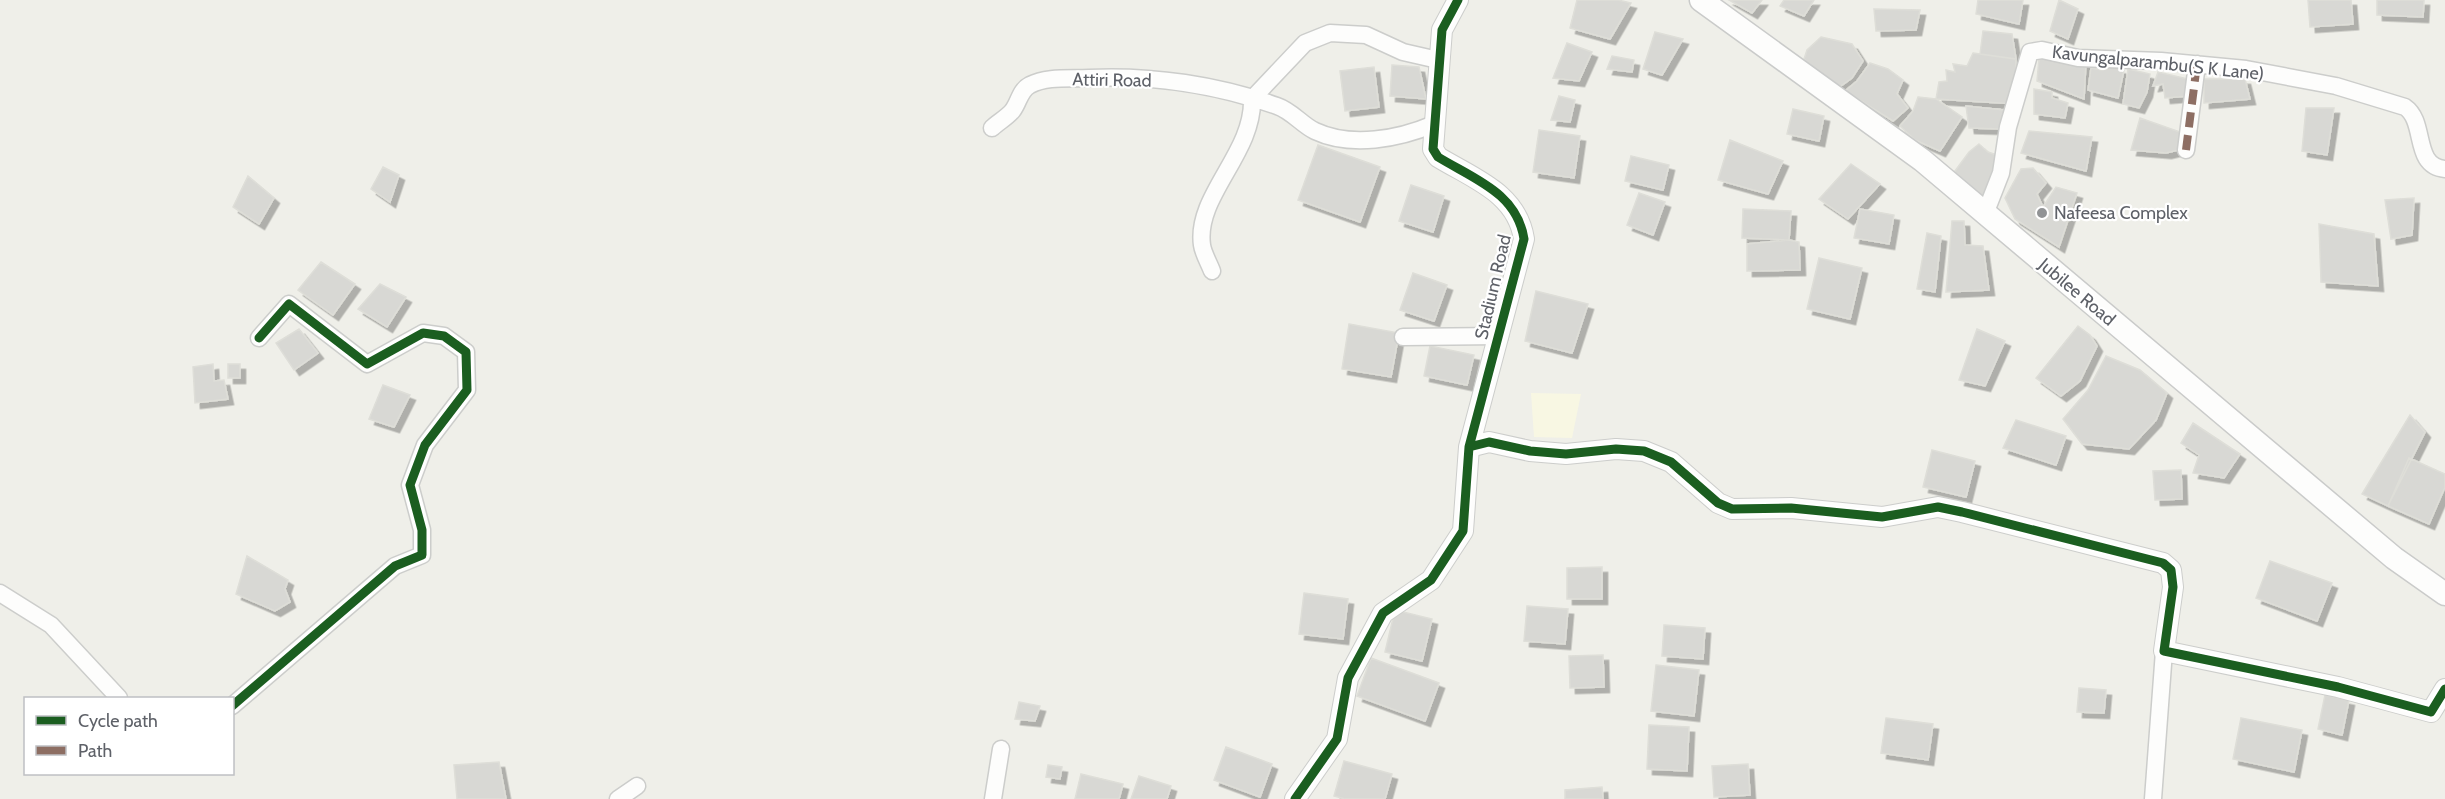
<svg xmlns="http://www.w3.org/2000/svg" width="2445" height="799" viewBox="0 0 2445 799" font-family="Cabin,sans-serif">
<style>
.commercial{fill:#f8f7e3}
.building{fill:#d8d8d4;stroke:#deded8;stroke-width:1.5;filter:url(#shadow)}
.lines{fill:none;stroke-linecap:round;stroke-linejoin:round}
.minor-casing{stroke:#cccdcb;stroke-width:19}
.tertiary-casing{stroke:#cccdcb;stroke-width:22}
.secondary-casing{stroke:#cacbca;stroke-width:25}
.minor{stroke:#fdfdfc;stroke-width:16}
.tertiary{stroke:#fdfdfc;stroke-width:20}
.secondary{stroke:#fdfdfc;stroke-width:22}
.quiet{stroke:#8d6e63;stroke-width:8;stroke-dasharray:15 8;stroke-linecap:butt}
.cycleway-casing{stroke:#fff;stroke-width:13}
.cycleway{stroke:#1b5e20;stroke-width:9}
.poi-dot{fill:#919395;stroke:#fff;stroke-width:2}
.labels{text-anchor:middle;dominant-baseline:central;stroke-width:4.5;stroke-linejoin:round;paint-order:stroke}
.street-label{font-size:18px;fill:#5e6168;stroke:#fff}
.poi-label{font-size:18px;fill:#5e6168;stroke:#fff;text-anchor:start}
</style>
<defs>
<filter id="shadow"><feDropShadow dx="5.5" dy="5.5" stdDeviation="0" flood-color="#0004"/></filter>
</defs>
<rect width="100%" height="100%" fill="#efefe9"/>
<!-- commercial -->
<path class="commercial" d="M1531,393L1581,394L1572,438L1534,437Z"/>
<!-- building -->
<path class="building" d="M1577,0H1618L1631,3L1610,39L1570,28Z
M1729,0H1762L1752,13Z
M1784,0H1814L1804,16L1780,6Z
M1978,0H2023L2019,24L1976,14Z
M2059,0L2078,9L2068,39L2050,31Z
M2308,0H2351L2353,24L2310,27Z
M2377,0H2424L2423,17L2377,15Z
M1874,9L1920,10L1916,30L1876,31Z
M1983,31L2012,34L2016,59L1980,54Z
M1655,32L1683,39L1662,75L1643,69Z
M1821,37L1852,44L1863,61L1852,78L1838,88L1818,75L1804,59L1807,50Z
M1567,43L1592,52L1579,81L1553,78Z
M1973,53L2016,59V104L1936,99L1939,82L1947,81L1946,70L1955,72L1953,64L1967,66Z
M1612,56L1634,60L1632,72L1607,69Z
M2039,58L2086,62L2084,99L2037,81Z
M1870,63L1888,69L1903,80L1897,94L1908,108L1893,121L1845,91L1857,81Z
M2103,63L2124,70L2118,98L2088,90L2091,68L2103,70Z
M1392,65L1419,67L1426,99L1390,96Z
M1374,67L1379,107L1345,111L1340,71Z
M2128,69L2150,74L2147,92L2139,108L2123,104Z
M2158,72L2188,79L2189,96L2165,98L2163,84L2153,86Z
M2204,79H2245L2250,99L2204,103Z
M2034,89L2052,92V98L2068,103L2065,118L2034,114Z
M1559,96L1575,100L1570,122L1551,120Z
M1918,97L1936,99L1962,117L1940,151L1915,140L1900,126L1913,111Z
M1966,106L2014,111L2001,129L1969,128Z
M2306,108H2334L2327,155L2302,151Z
M1793,109L1824,116L1819,141L1787,134Z
M2140,118L2180,132L2179,150L2166,153L2131,150Z
M1539,130L1580,136L1574,178L1533,172Z
M2029,131L2092,137L2086,171L2021,153Z
M1730,140L1783,161L1768,194L1718,180Z
M1979,144L1988,152L2000,156L1991,188L1977,202L1952,175L1969,152Z
M1318,145L1380,167L1360,222L1298,200Z
M1631,156L1669,165L1663,190L1625,181Z
M1851,164L1880,184L1848,219L1819,199Z
M383,167L399,175L390,202L371,189Z
M2033,168L2046,183L2037,194L2043,207L2056,187L2077,193L2059,247L2015,219L2005,198L2021,169Z
M248,176L274,198L259,224L233,207Z
M1411,185L1444,196L1433,232L1399,221Z
M1639,193L1665,202L1653,235L1627,225Z
M2414,198L2412,235L2391,239L2385,200Z
M1743,209L1791,211L1789,240L1742,238Z
M1860,209L1894,215L1889,244L1854,238Z
M1952,221H1964L1965,245L1983,246L1989,290L1946,292Z
M2319,224L2374,234L2378,286L2321,282Z
M1927,233L1941,236L1935,292L1917,289Z
M1789,240L1799,242L1800,270L1747,271V244Z
M1819,258L1862,268L1850,319L1807,309Z
M321,262L355,284L333,315L298,290Z
M1413,273L1447,285L1434,321L1400,310Z
M380,284L406,297L387,327L358,309Z
M1536,291L1588,304L1572,353L1525,341Z
M1349,324L1399,333L1391,377L1342,369Z
M2078,326L2090,335L2097,346L2080,381L2061,396L2036,378Z
M299,329L318,353L294,370L276,343Z
M1977,329L2005,341L1985,386L1959,380Z
M1430,346L1474,355L1467,385L1424,376Z
M2106,356L2140,370L2167,393L2156,420L2129,449L2082,444L2063,419L2088,390Z
M213,364L214,381L224,380L228,399L195,403L193,367Z
M228,364H240V378H228Z
M383,385L410,395L394,427L369,419Z
M2410,415L2425,432L2388,506L2362,494Z
M2016,420L2066,436L2056,465L2003,448Z
M2193,423L2240,454L2224,478L2193,473L2199,455L2181,443Z
M1932,450L1975,461L1966,497L1923,487Z
M2409,458L2445,474V487L2429,524L2388,506Z
M2181,470L2182,499L2155,500L2153,471Z
M247,556L288,580L285,589L290,602L275,611L236,594Z
M2270,561L2332,583L2317,621L2256,598Z
M1602,567V599H1567V568Z
M1304,593L1348,599L1343,639L1299,634Z
M1527,606L1568,609L1565,644L1524,641Z
M1395,610L1432,619L1422,661L1385,652Z
M1664,625L1705,628L1703,659L1662,656Z
M1603,655L1604,687L1570,688L1569,656Z
M1371,658L1439,683L1425,721L1357,696Z
M1656,665L1699,670L1694,716L1651,711Z
M2079,688L2106,690L2104,713L2077,712Z
M2325,695L2349,700L2342,735L2318,729Z
M1019,702L1040,706L1035,721L1015,719Z
M1886,718L1933,724L1928,760L1881,753Z
M2241,718L2302,730L2294,772L2233,759Z
M1649,725L1689,727L1687,771L1647,769Z
M1226,747L1272,764L1260,797L1214,780Z
M1344,761L1392,774L1385,799H1345L1334,796Z
M499,762L506,799H457L454,765Z
M1748,764L1750,795L1714,797L1712,766Z
M1048,765L1062,767L1060,779L1046,777Z
M1081,774L1123,784L1119,799H1075Z
M1139,776L1171,786L1167,799H1131Z
M1602,787L1603,799H1565V790Z"/>
<g class="lines">
<!-- minor casing -->
<g class="minor-casing">
<path id="minor" d="M992,128C998,122 1008,117 1013,110C1019,102 1020,90 1030,85C1047,76 1070,79 1089,78C1152,75 1218,85 1277,106C1292,111 1302,125 1315,131C1351,148 1399,139 1434,124
M2186,150L2197,64
M1985,214L2001,173L2008,127L2030,52L2042,50L2078,58L2161,61L2246,69L2336,86L2405,107C2427,122 2412,166 2445,169
M1212,271C1209,263 1203,253 1202,245C1195,196 1254,153 1252,99L1305,43L1330,33L1366,35L1403,52L1438,60
M1403,337L1500,336
M0,593L51,625L119,698
M232,706L395,566L422,555V530L410,485L425,445L467,390L466,352L444,336L423,333L367,364L289,304L259,338
M618,799L637,786
M993,799L1001,749
M2153,799L2164,651"/>
</g>
<!-- tertiary casing -->
<g class="tertiary-casing">
<path id="tertiary" d="M1469,447L1489,442L1530,451L1566,454L1616,449L1644,451L1671,462L1718,503L1732,509L1791,508L1882,517L1938,507L1962,512L2163,563L2171,570L2173,587L2164,651L2338,687L2431,712L2445,689
M1295,799L1337,739L1348,678L1383,613L1431,580L1463,531L1469,447L1524,239C1517,193 1474,179 1438,157L1433,149L1442,30L1458,0"/>
</g>
<!-- secondary casing -->
<g class="secondary-casing">
<path id="secondary" d="M1701,0L1922,160L2394,558L2445,594"/>
</g>
<!-- minor -->
<use href="#minor" class="minor"/>
<!-- tertiary -->
<use href="#tertiary" class="tertiary"/>
<!-- secondary -->
<use href="#secondary" class="secondary"/>
<!-- quiet -->
<path class="quiet" d="M2186,150L2197,64"/>
<!-- cycleway casing -->
<g class="cycleway-casing">
<path id="cycleway" d="M1469,447L1489,442L1530,451L1566,454L1616,449L1644,451L1671,462L1718,503L1732,509L1791,508L1882,517L1938,507L1962,512L2163,563L2171,570L2173,587L2164,651L2338,687L2431,712L2445,689
M232,706L395,566L422,555V530L410,485L425,445L467,390L466,352L444,336L423,333L367,364L289,304L259,338
M1295,799L1337,739L1348,678L1383,613L1431,580L1463,531L1469,447L1524,239C1517,193 1474,179 1438,157L1433,149L1442,30L1458,0"/>
</g>
<!-- cycleway -->
<use href="#cycleway" class="cycleway"/>
</g>
<!-- markers -->
<circle class="poi-dot" cx="2042" cy="213" r="6"/>
<g class="labels">
<!-- street labels -->
<g class="street-label">
<text transform="translate(2158 63) rotate(6)">Kavungalparambu(S K Lane)</text>
<text transform="translate(1112 80) rotate(1)">Attiri Road</text>
<text transform="translate(1493 287) rotate(-77)">Stadium Road</text>
<text transform="translate(2077 292) rotate(40)">Jubilee Road</text>
</g>
<!-- poi labels -->
<g class="poi-label">
<text x="2054" y="213">Nafeesa Complex</text>
</g>
</g>
<!-- legend -->
<rect x="24" y="697" width="210" height="78" fill="#ffffff" stroke="#bfc0c3" stroke-width="1.5"/>
<rect x="36" y="716" width="30" height="9" fill="#1b5e20" stroke="#bfc0c3" stroke-width="1.5"/>
<text x="78" y="727" font-size="18" fill="#5e6168">Cycle path</text>
<rect x="36" y="746" width="30" height="9" fill="#8d6e63" stroke="#bfc0c3" stroke-width="1.5"/>
<text x="78" y="757" font-size="18" fill="#5e6168">Path</text>
</svg>
